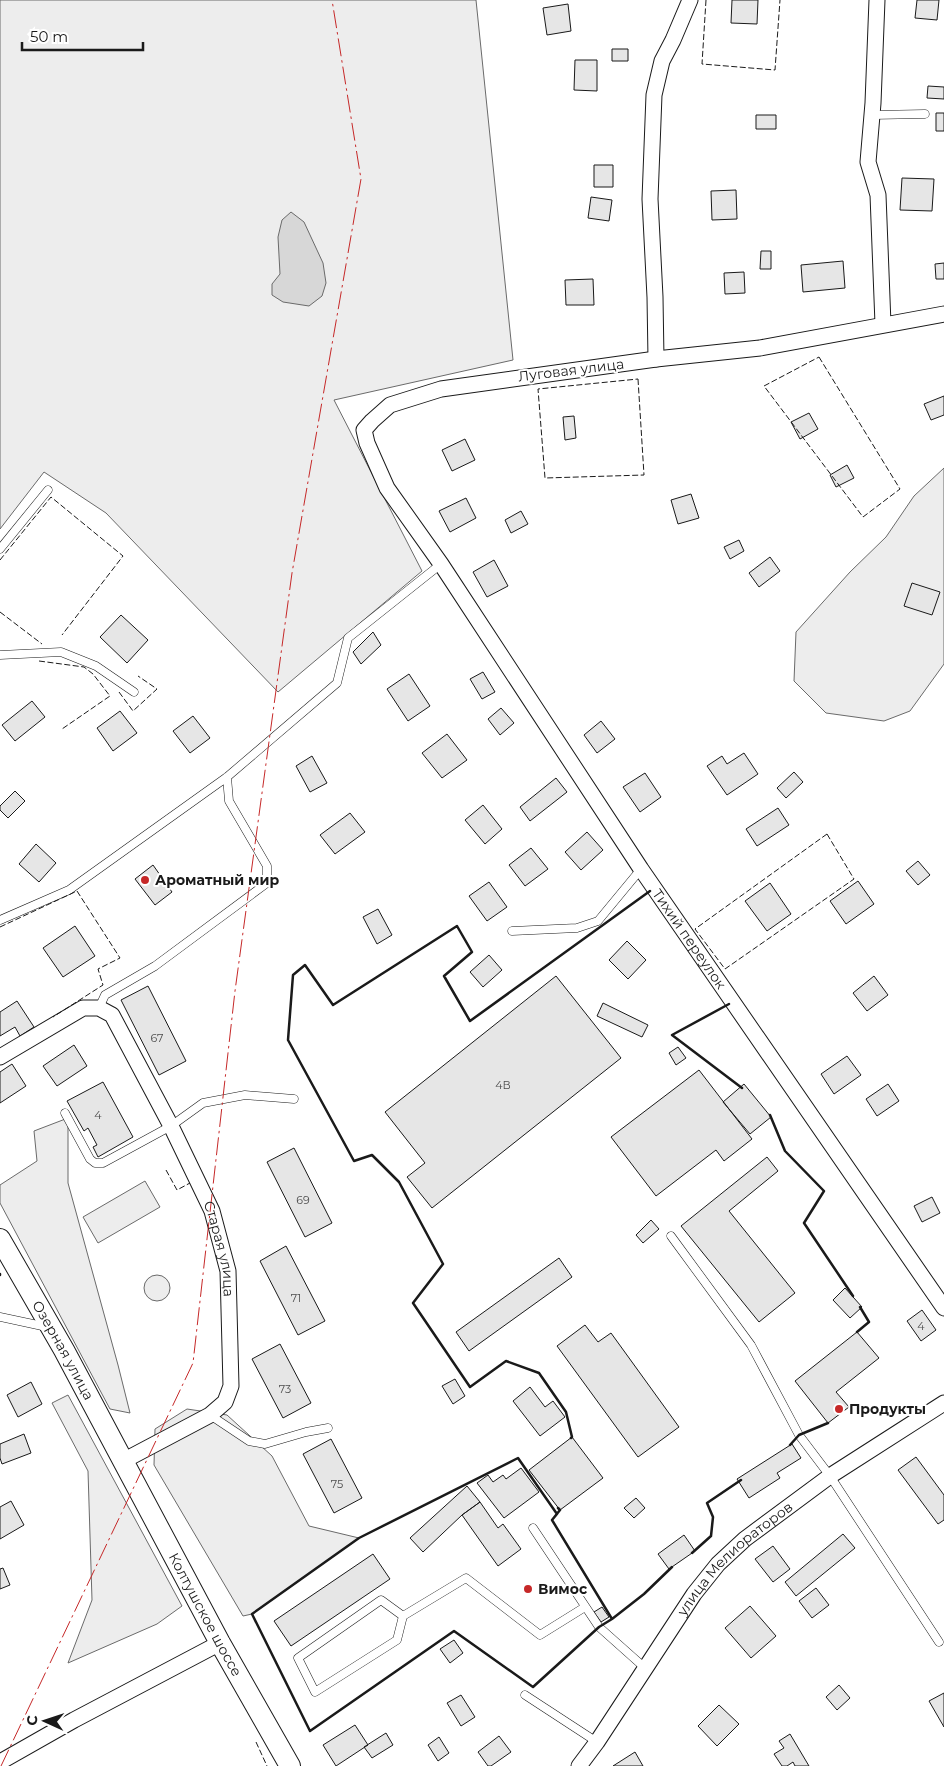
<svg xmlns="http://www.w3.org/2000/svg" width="944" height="1766" viewBox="0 0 944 1766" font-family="Montserrat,sans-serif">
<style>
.green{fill:#ededed;stroke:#6a6a6a}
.water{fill:#d7d7d7;stroke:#6a6a6a}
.building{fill:#e6e6e6;stroke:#1a1a1a}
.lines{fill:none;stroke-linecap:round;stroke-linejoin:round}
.service-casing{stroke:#1a1a1a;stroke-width:9}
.minor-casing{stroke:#1a1a1a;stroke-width:17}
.secondary-casing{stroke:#1a1a1a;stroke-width:22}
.service{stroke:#fff;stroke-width:8}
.minor{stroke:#fff;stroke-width:15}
.secondary{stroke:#fff;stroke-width:20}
.fence{stroke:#1a1a1a;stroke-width:1;stroke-dasharray:6 2.5;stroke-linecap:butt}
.wall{stroke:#1a1a1a;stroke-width:2.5}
.power{stroke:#c62828;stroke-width:1;stroke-dasharray:18 4 2.5 4;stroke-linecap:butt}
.poi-dot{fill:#c62828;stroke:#fff;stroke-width:2}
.labels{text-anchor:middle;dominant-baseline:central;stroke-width:4;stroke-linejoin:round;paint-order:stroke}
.number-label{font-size:11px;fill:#4d4d4d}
.street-label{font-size:14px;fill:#1a1a1a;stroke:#fff}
.poi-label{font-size:14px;font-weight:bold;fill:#1a1a1a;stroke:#fff;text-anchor:start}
</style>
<rect width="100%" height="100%" fill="#fff"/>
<!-- green -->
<path class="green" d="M0,0H476L513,360L334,400L422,571L278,692L106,513L44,472L0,529Z
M944,468V664L910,711L884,721L826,713L794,681L796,632L850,572L886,537L914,496Z
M68,1118V1183L118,1365L130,1413L110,1409L0,1203V1185L37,1161L34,1131Z
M145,1181L160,1207L98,1243L83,1217Z
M144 1288a13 13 0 1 1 26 0a13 13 0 1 1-26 0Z
M68,1395L182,1606L157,1624L68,1663L92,1600L88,1471L52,1403Z
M187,1409L227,1415L272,1456L309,1526L359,1538L252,1614L243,1616L154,1465L155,1429Z"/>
<!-- water -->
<path class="water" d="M291,212L304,222L323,263L326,283L322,296L309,306L283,302L272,295V284L280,274L278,237L282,220Z"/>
<!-- building -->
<path class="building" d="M732,0H758L757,24L731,23Z
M917,0H939L937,20L915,18Z
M568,4L571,31L547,35L543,8Z
M612,49H628V61H612Z
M575,60H597V91L574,90Z
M928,86L944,87V99L927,98Z
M936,113H944V131H936Z
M756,115H776V129H756Z
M594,165H613V187H594Z
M902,178L934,179L932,211L900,210Z
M736,190L737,219L712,220L711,191Z
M591,197L612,200L609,221L588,218Z
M761,251H771V269H760Z
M843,261L845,288L803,292L801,265Z
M944,263V279H936L935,264Z
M744,272L745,293L725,294L724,273Z
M593,279L594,305H566L565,280Z
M944,396V415L931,420L924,404Z
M809,413L818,429L800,439L791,422Z
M574,416L576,438L565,440L563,417Z
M465,439L475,460L452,471L442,450Z
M847,465L854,478L836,487L830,475Z
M691,494L699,518L678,524L671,500Z
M466,498L476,518L450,532L439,511Z
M521,511L528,524L511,533L505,520Z
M739,540L744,551L730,559L724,547Z
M770,557L780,571L759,587L749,573Z
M494,560L508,586L487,597L473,572Z
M912,583L940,592L932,615L904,606Z
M121,615L148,640L127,663L100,637Z
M373,632L381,645L361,664L353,652Z
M483,672L495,692L482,699L470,679Z
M409,674L430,706L408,721L387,689Z
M32,701L45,717L15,741L2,725Z
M501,708L514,723L500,735L488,719Z
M120,711L137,733L113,751L97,728Z
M193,716L210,738L190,753L173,731Z
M601,721L615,739L597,753L584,735Z
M447,734L467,760L442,778L422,753Z
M744,753L758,774L727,795L707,766L722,756L727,764Z
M312,756L327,783L310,792L296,766Z
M794,772L803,782L786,798L777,788Z
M645,773L661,797L640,812L623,787Z
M556,778L567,792L530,821L520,807Z
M15,791L25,801L8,818L0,810V806Z
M483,805L502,829L485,844L465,820Z
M778,808L789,825L757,846L746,829Z
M350,813L365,832L335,854L320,835Z
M587,832L603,850L581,870L565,852Z
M36,844L56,863L39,882L19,864Z
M531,848L548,869L525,886L509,865Z
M918,861L930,875L918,885L906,871Z
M153,865L172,892L155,905L135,879Z
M858,881L874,904L846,924L830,901Z
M489,882L507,907L487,921L469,896Z
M770,883L791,914L767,931L745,901Z
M378,909L392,935L377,944L363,917Z
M75,926L95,956L63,977L43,948Z
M627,941L646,960L628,979L609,960Z
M489,955L502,970L483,987L470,972Z
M556,976L621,1058L432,1208L407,1177L425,1163L385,1112Z
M874,976L888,995L867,1011L853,993Z
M148,986L186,1061L159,1075L121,1000Z
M17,1001L34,1027L20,1036L15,1027L0,1036V1012Z
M603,1003L648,1025L642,1037L597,1016Z
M74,1045L87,1066L57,1086L43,1066Z
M678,1047L686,1058L676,1065L669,1053Z
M847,1056L861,1075L834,1094L821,1074Z
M12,1064L26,1086L0,1103V1072Z
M699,1070L752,1139L724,1161L716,1150L656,1196L611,1137Z
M103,1082L133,1137L98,1157L93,1147L97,1145L88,1128L84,1131L67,1101Z
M744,1084L771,1117L750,1134L723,1102Z
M888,1084L899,1101L877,1116L866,1099Z
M294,1148L332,1223L305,1237L267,1162Z
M767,1157L778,1171L729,1211L795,1293L759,1322L681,1226Z
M932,1197L940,1213L922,1222L914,1206Z
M651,1220L659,1229L643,1243L636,1235Z
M286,1246L325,1321L298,1335L260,1261Z
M559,1258L572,1277L469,1351L456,1332Z
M845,1288L862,1307L850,1318L833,1300Z
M922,1310L936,1330L921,1341L907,1321Z
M585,1325L598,1342L611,1333L679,1427L638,1457L557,1346Z
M857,1332L879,1358L836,1392L849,1407L828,1423L795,1381Z
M280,1344L311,1403L283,1418L252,1359Z
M455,1379L465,1396L453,1404L442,1386Z
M31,1382L42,1404L18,1417L7,1395Z
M530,1387L545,1407L553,1401L565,1417L540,1436L513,1401Z
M24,1434L31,1453L2,1464L0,1458V1444Z
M572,1437L603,1478L560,1510L529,1470Z
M331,1439L362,1498L334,1513L303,1454Z
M792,1444L801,1458L777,1473L780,1478L749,1498L737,1479Z
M916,1457L944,1495V1520L938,1524L898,1470Z
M521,1468L539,1492L504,1518L477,1483L488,1475L493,1482L503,1475L506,1479Z
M467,1486L480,1502L462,1515L423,1552L410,1538Z
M636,1498L645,1508L634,1518L624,1508Z
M11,1501L24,1525L0,1539V1507Z
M480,1502L498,1528L503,1524L521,1549L498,1566L462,1515Z
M843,1534L855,1548L796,1596L785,1582Z
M684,1535L695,1551L669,1569L658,1554Z
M773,1546L790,1569L773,1582L755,1559Z
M373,1554L390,1579L291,1646L274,1621Z
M3,1568L10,1585L0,1589V1569Z
M816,1588L829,1605L812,1618L799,1601Z
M750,1606L776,1636L751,1658L725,1628Z
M602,1607L609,1617L601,1622L594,1612Z
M454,1640L463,1653L450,1663L440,1649Z
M839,1685L850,1698L837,1710L826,1697Z
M944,1693V1727L929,1701Z
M461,1695L475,1717L461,1726L447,1703Z
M719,1705L739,1724L717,1746L698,1726Z
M355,1725L368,1745L336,1766L323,1745Z
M386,1733L393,1745L372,1758L364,1747Z
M790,1734L809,1766H795L793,1762L787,1766H782L774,1754L784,1748L779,1741Z
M499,1736L511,1752L491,1766H488L478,1752Z
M439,1737L449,1753L438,1761L428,1745Z
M635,1752L643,1766H613Z"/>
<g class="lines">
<!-- service casing -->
<g class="service-casing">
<path id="service" d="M872,115L925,114
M0,549L48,490
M0,655L61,652L96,666L134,692
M0,920L69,890L227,777L337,683L348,638L441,564
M512,931L577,928L598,921L641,869
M99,1008L105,995L155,966L267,883V866L229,801L227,777
M65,1113L90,1159L95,1163H103L171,1126L203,1103L245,1095L294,1099
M671,1236L751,1345L799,1435L830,1476L939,1642
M0,1317L47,1327
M210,1415L249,1441L265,1444L306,1432L328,1428
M533,1528L599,1627L645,1668
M403,1616L397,1640L315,1692L298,1658L381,1600L403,1616L466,1578L540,1635L585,1607
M525,1695L597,1742"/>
</g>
<!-- minor casing -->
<g class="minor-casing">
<g id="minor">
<path d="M877,0L873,103L868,162L878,195L883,324"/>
<path id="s1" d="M944,314L760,348L656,359L441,389L390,405L372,421L364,430L367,443L387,488L441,564L641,869L944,1308"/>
<path d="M656,359L655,297L650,199L654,95L662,61L673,40L690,0"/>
<path id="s2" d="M0,1057L83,1008H99L112,1015L171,1126L212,1211L228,1271L231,1386L225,1402L210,1415L123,1461"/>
<path d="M0,1762L74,1720L220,1643"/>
<path id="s3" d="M579,1766L597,1742L694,1594L718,1564L745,1539L830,1476L944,1403"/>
</g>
</g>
<!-- secondary casing -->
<g class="secondary-casing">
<g id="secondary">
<path id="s4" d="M0,1239L64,1350L220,1643L290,1766"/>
</g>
</g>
<!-- service -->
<use href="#service" class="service"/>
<!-- minor -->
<use href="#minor" class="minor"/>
<!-- secondary -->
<use href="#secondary" class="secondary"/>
<!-- fence -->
<path class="fence" d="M706,0L702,64L775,70L780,0
M819,357L900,489L863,517L764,386Z
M638,379L644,475L545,478L538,389Z
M0,560L51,497L123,556L62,635
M0,612L42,644
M39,661L84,667L93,674L110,696L62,729
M119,692L133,711L157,689L138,676
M827,834L854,879L725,969L695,929Z
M0,927L77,891L120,958L98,969L103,985L53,1017
M166,1170L177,1190L190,1183
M256,1742L267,1766"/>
<!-- wall -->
<path class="wall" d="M729,1004L672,1035L742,1088
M770,1115L785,1151L824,1191L804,1223L853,1296
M0,1274V1275
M857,1332L869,1322L860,1307
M571,1438L572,1437L566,1412L539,1373L506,1361L470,1387L413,1303L443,1264L399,1182L372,1155L354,1161L288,1040L293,975L305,965L333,1005L457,926L472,952L444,976L470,1021L650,891
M790,1445L799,1435L828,1423
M518,1458L557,1514L552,1520L612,1619L599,1627L533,1687L454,1631L310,1731L252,1614L359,1538Z
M558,1508L560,1510L552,1520L612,1619L644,1594L672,1567
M692,1553L711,1536L713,1517L707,1503L741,1480"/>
<!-- power -->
<path class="power" d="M1,1766L193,1363L235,991L292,573L361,179L332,0"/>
</g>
<!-- markers -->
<g class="poi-dot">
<circle cx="145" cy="880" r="5"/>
<circle cx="839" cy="1409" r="5"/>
<circle cx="528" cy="1589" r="5"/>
</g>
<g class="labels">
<!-- number labels -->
<g class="number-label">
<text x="157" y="1038">67</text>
<text x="503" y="1085">4В</text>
<text x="98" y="1115">4</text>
<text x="303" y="1200">69</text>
<text x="296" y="1298">71</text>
<text x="921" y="1326">4</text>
<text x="285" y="1389">73</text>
<text x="337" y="1484">75</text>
</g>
<!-- street labels -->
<g class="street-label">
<text transform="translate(571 370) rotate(-7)">Луговая улица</text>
<text stroke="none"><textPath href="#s1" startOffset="1204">Тихий переулок</textPath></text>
<text stroke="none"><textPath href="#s2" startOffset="386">Старая улица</textPath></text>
<text stroke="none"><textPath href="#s4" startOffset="128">Озерная улица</textPath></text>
<text stroke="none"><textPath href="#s3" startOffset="261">улица Мелиораторов</textPath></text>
<text stroke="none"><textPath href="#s4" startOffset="428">Колтушское шоссе</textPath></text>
</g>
<!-- poi labels -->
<g class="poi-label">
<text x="155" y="880">Ароматный мир</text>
<text x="849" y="1409">Продукты</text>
<text x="538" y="1589">Вимос</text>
</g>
</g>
<!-- north arrow -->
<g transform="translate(45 1721) rotate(273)" stroke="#ffffff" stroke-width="4" paint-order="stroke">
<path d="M0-4L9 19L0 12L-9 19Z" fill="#1a1a1a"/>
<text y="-8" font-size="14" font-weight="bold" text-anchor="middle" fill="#1a1a1a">С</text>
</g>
<!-- scale -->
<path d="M22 42v8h121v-8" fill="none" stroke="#1a1a1a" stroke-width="2.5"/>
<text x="30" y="42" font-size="15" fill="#1a1a1a" stroke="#ffffff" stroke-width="4" paint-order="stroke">50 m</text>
</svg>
